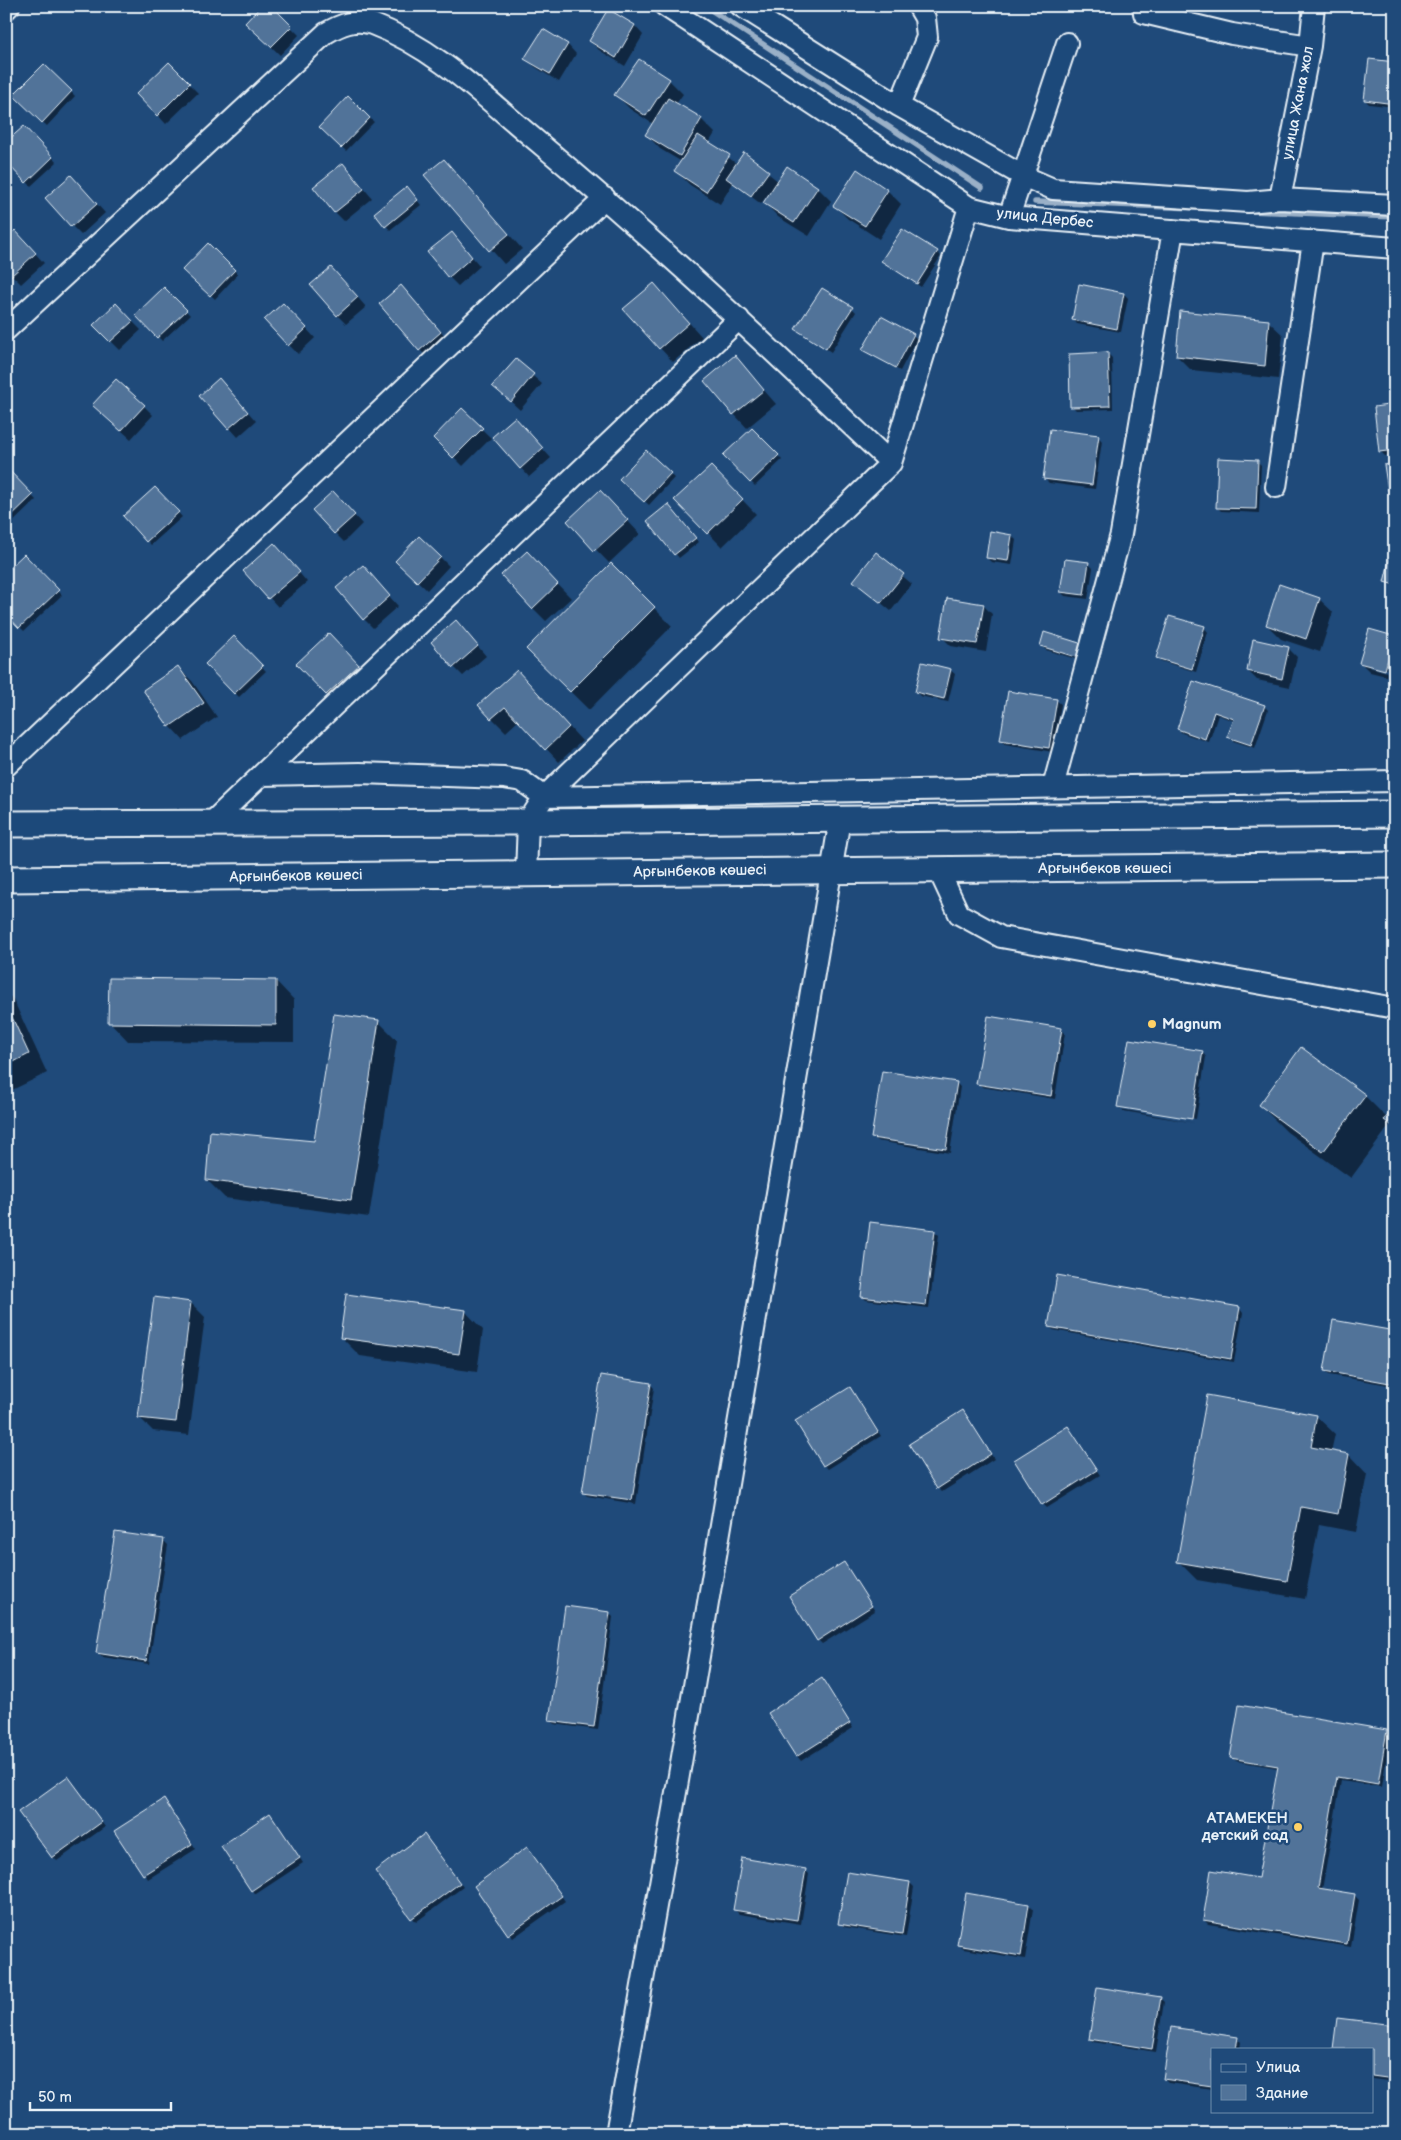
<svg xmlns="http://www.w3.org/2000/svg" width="1401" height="2140" viewBox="0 0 1401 2140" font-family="'Balsamiq Sans',sans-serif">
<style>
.shadow{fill:#0007;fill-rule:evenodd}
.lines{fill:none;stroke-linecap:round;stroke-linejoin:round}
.stream{stroke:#9ab0c7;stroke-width:5.5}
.building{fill:#517399;stroke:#e8f1f8}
.minor-casing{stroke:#e8f1f8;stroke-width:24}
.major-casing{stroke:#e8f1f8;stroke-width:29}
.minor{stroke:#1f4a7a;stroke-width:20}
.major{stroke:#1f4a7a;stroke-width:25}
.poi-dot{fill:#ffd166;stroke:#1f4a7a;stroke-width:2}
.labels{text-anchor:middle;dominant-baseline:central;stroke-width:5;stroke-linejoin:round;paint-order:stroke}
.street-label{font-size:15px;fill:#e8f1f8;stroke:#1f4a7a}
.poi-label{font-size:15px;font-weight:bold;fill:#e8f1f8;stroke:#1f4a7a;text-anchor:start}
</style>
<rect width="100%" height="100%" fill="#1f4a7a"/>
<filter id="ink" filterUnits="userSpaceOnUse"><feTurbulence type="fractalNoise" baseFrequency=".02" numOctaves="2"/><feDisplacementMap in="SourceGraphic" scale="10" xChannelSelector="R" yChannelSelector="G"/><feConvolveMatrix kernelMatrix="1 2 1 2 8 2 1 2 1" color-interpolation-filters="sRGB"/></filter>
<g filter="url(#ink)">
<!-- shadow -->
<path class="shadow" d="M270,6L299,35L280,55L247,23Z
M529,6H543L539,12Z
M608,11L635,26L643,35L625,66L599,50L590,41Z
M568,45L576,54L559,82L535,67L526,58Z
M1395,63V107L1369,104L1365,100Z
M169,64L198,93L166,124L138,94Z
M44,65L75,96L47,126L15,95Z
M669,80L683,94L676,104L701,119L715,133L709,143L737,164L744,154L779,182L818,188L831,201L809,236L778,217L765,203L772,191L771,190L761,204L733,183L720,204L690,185L676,171L682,162L660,149L647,135L653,124L630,109L616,95Z
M348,98L374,122L346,151L320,127Z
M24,127L57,162L31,186L6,160Z
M444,160L522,249L504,264L426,176Z
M857,171L888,191L901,204L879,239L848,219L835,206Z
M352,174L372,198L344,221L335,212Z
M80,185L105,213L81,235L72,226Z
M411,192L421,205L390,230L375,213Z
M24,241L44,263L21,284L6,269Z
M460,243L480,266L458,286L449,277Z
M208,245L238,274L215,299L184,270Z
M937,252L941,256L921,287L883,261Z
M340,277L366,307L346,324L337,315Z
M654,284L702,337L673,362L660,348Z
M401,287L454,346L434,364L420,350Z
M164,288L190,315L162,341L137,315Z
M1124,294L1128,298L1121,332L1077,324L1073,319Z
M116,305L141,330L120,350L95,325Z
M852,308L856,312L831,352L796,329Z
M1182,312L1269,322L1283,335L1278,379L1191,370L1177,356Z
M292,313L315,338L298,354L289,345Z
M913,335L917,339L900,371L864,350Z
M1108,354L1112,358L1113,409L1076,410L1072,406Z
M735,357L776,404L747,428L734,414Z
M516,361L542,384L520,410L494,386Z
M228,389L256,421L238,437L201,396Z
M144,406L153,415L131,439L103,414Z
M1395,406V454L1385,456L1381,452Z
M462,410L491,438L463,466L435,438Z
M524,428L551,458L529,477L521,468Z
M752,429L782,460L755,486L725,456Z
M1098,437L1102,441L1095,489L1049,483L1045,479Z
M646,452L674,478L649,505L621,479Z
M1257,461L1261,465L1259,513L1221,511L1217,507Z
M1395,464V494H1394L1389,490Z
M6,469L36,500L6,529Z
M724,481L756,514L722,547L676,500Z
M159,492L182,517L151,545L125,516Z
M342,502L362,524L344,542L335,533Z
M613,505L640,534L609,563L568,521Z
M672,509L699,542L679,558L649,521Z
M1012,536L1016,540L1012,565L991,562L987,558Z
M1395,544V587L1385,582Z
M283,554L307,582L278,607L245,571Z
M876,554L912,584L891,611L855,581Z
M24,555L62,595L24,631L6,613Z
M440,557L449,566L427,590L406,570Z
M1088,563L1093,568L1088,599L1065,596L1061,592Z
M611,565L672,626L589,710L527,649Z
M540,566L571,598L546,621L533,608Z
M363,567L398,606L373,628L364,619Z
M1319,599L1333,612L1320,652L1281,639L1267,625Z
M983,605L992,614L986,652L951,646L942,637Z
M1204,627L1208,632L1196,672L1161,661L1157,657Z
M465,631L486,656L463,676L454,667Z
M1045,634L1086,662L1046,650L1041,646Z
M329,635L362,670L331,698L298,664Z
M1394,637V678L1370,672L1361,663ZM1369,665L1391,670V673L1369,667Z
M234,638L266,671L239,697L206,664Z
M1288,648L1297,657L1290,687L1257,680L1248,671Z
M178,668L192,681L217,717L183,740L170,726Z
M950,670L955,674L948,702L920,696L916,692Z
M1194,682L1264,706L1268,710L1255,748L1233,741L1229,736L1234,721L1218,715L1209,742L1182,733L1178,729Z
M531,685L582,741L559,762L519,720L506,732L480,706Z
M1056,700L1061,704L1053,752L1005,744L1001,740Z
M276,981L294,1000V1042L128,1041L110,1022Z
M6,993L13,999L47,1073L10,1091L6,1087Z
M379,1022L397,1040L369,1217L225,1198L207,1180L315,1142Z
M1061,1029L1065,1033L1055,1099L982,1087L978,1083Z
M1202,1052L1206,1057L1196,1119L1121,1106V1109L1195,1123L1123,1111L1118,1106Z
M956,1083L960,1087L950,1153L877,1141L873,1137Z
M1365,1096L1387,1118L1395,1108V1129L1390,1125L1351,1178L1287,1132L1260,1105Z
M934,1231L939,1235L929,1308L866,1300L862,1296Z
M155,1299L191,1303L205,1317L189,1435L153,1431L140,1418Z
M1239,1308L1243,1313L1234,1362L1053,1330L1049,1326Z
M465,1311L483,1330L477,1372L360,1356L342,1338Z
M1395,1332V1386L1329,1375L1325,1371Z
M650,1384L654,1388L636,1504L587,1496L583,1492Z
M854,1393L881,1436L828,1469L824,1465Z
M963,1412L994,1459L942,1492L938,1488Z
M1316,1416L1335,1434L1331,1452L1349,1455L1367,1474L1356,1532L1319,1525L1305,1599L1197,1580L1178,1561Z
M1068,1428L1100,1475L1047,1508L1043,1504Z
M163,1540L168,1545L149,1664L102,1657L97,1653Z
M844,1564L875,1611L822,1644L818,1640Z
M609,1613L613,1617L598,1730L554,1724L550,1720Z
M822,1680L853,1728L801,1761L797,1756Z
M1386,1731L1390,1735L1382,1787L1341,1781L1322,1890L1355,1896L1359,1900L1351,1947L1208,1924L1204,1920L1259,1879L1278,1768L1236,1761L1232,1757Z
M72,1782L105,1827L57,1861L53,1857Z
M167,1805L196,1849L148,1879L116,1831Z
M274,1819L303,1863L256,1894L252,1890Z
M428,1840L463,1887L416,1922L377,1871Z
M531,1853L565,1901L513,1938L509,1934Z
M805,1870L809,1874L801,1924L739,1914L735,1910Z
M848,1873L910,1883L914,1887L906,1937L844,1927L840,1923Z
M967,1895L1029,1905L1033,1909L1025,1959L963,1949L959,1945Z
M1160,1998L1164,2002L1156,2052L1094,2042L1090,2038Z
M1395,2026V2082L1372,2079V2049Z
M1172,2029L1237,2038L1241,2042L1240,2049H1212V2089L1168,2083L1164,2079Z"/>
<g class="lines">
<!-- stream -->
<path class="stream" d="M705,6L982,188
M1035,202L1197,208
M1251,211L1395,217"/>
</g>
<!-- building -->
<path class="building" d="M261,6H272L292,26L271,47L245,23Z
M608,9L635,25L616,58L589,41Z
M543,29L568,44L550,74L524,59Z
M639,59L670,79L646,116L614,95Z
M1369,59L1395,62V104L1364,100Z
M169,62L190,83L157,116L136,94Z
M44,64L72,91L42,123L13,95Z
M348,96L370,118L341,148L319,127Z
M668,98L702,118L680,156L645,135Z
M1393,115H1395V148L1390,147Z
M24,126L53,157L26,183L6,162V142Z
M698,135L730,155L706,192L674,171Z
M744,152L769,171L751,196L726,178Z
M444,159L509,234L489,251L424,175Z
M343,163L364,189L334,213L313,187Z
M787,166L818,187L794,223L763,203Z
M857,169L888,190L865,226L833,206Z
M71,175L97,204L71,227L45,198Z
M407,186L418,200L385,227L374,213Z
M902,229L938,251L917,284L881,261Z
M15,230L36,253L11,276L6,271V239Z
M452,232L472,257L448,278L427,252Z
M208,243L235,270L210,296L182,270Z
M331,267L358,297L337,316L310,285Z
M654,283L689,323L659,349L623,309Z
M1079,284L1124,293L1117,329L1072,320Z
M401,285L441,332L419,351L379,304Z
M164,287L187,310L157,338L135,315Z
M822,288L853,307L826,349L795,329Z
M116,303L133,321L110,342L93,325Z
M283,303L307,328L288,346L264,320Z
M1180,311L1269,320L1265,366L1176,356Z
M881,316L914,334L896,368L862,350Z
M1108,352L1110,406L1070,407L1069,354Z
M735,355L764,390L733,415L704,381Z
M516,359L534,374L511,402L492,386Z
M219,378L248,412L228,429L199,396Z
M116,379L145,405L121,431L92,405Z
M1395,404V450L1379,452L1374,407Z
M462,408L483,428L453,458L433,438Z
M515,417L543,448L520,469L492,437Z
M752,428L779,455L750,483L723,455Z
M1050,429L1099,435L1092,485L1043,479Z
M646,450L671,473L644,502L619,479Z
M1218,458L1258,460L1256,509L1216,508Z
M1395,463V490L1388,491L1384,465Z
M711,466L743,499L707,534L674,500Z
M6,467L33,495L6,521Z
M155,487L179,512L146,542L123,516Z
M600,490L628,520L594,551L567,521Z
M333,491L355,515L334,534L312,510Z
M668,504L696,538L674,555L647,521Z
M990,531L1012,535L1008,561L986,558Z
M419,536L441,557L417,582L395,561Z
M1394,542L1395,543V585L1384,582Z
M274,543L300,572L268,599L243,571Z
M527,551L558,584L532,609L501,575Z
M876,552L904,574L881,603L853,581Z
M24,554L59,590L19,628L6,614V571Z
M1065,559L1089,562L1084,595L1060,592Z
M611,563L655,607L570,692L526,649Z
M363,565L390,596L363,620L336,588Z
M1279,584L1320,598L1306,639L1266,625Z
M947,598L984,604L977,644L940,638Z
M1169,616L1205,626L1192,669L1156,658Z
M456,620L478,646L453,668L431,642Z
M1369,629L1394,636L1385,670L1359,663Z
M1044,632L1086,645L1082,659L1040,646Z
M329,633L359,665L326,695L296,664Z
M234,636L263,666L234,694L205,664Z
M1253,639L1289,647L1282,679L1247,671Z
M922,662L951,669L944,699L915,692Z
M178,666L204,703L169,727L143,690Z
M517,670L569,727L545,750L505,707L491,719L478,705Z
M1193,681L1265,705L1251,745L1227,737L1234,719L1214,712L1205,739L1177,729Z
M1008,691L1057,699L1049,748L1000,740Z
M109,978L276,980V1025L108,1023Z
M6,1004L29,1054L6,1066Z
M334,1014L379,1020L351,1200L206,1180L210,1131L314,1141Z
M988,1016L1062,1028L1051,1096L976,1084Z
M1129,1039L1203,1051L1192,1119L1117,1107Z
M1301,1047L1366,1095L1323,1152L1259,1105Z
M882,1071L957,1082L946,1149L871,1138Z
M1395,1106V1128L1384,1120Z
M870,1222L935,1230L926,1305L861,1297Z
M1057,1275L1240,1307L1231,1359L1048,1327Z
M346,1294L466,1310L459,1354L340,1338Z
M154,1297L191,1302L176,1422L138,1418Z
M1333,1320L1395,1331V1384L1324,1371Z
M601,1375L651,1383L632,1500L582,1493Z
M850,1387L878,1432L823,1466L795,1421Z
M1207,1395L1317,1415L1311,1447L1349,1454L1338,1514L1301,1507L1287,1581L1177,1562Z
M963,1410L991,1454L937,1489L909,1444Z
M1068,1426L1097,1470L1042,1505L1014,1460Z
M115,1532L164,1539L146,1661L96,1653Z
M844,1562L872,1606L817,1641L789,1596Z
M565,1606L610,1612L594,1727L549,1721Z
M822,1678L850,1723L796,1757L768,1713Z
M1239,1705L1387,1730L1378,1784L1337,1777L1318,1888L1355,1894L1347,1944L1203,1920L1211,1870L1258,1878L1278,1766L1230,1758Z
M68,1776L102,1822L52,1858L18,1812Z
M164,1799L192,1844L143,1875L114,1831Z
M270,1813L300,1858L251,1891L221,1846Z
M424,1834L460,1883L411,1919L375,1871Z
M527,1847L562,1896L508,1935L474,1886Z
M742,1858L806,1869L797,1920L733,1910Z
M847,1872L910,1882L902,1934L838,1924Z
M966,1893L1029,1904L1021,1956L957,1945Z
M1097,1987L1161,1997L1152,2049L1089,2039Z
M1337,2018L1395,2025L1394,2079L1372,2076V2049H1333Z
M1171,2027L1238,2037L1236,2049H1212V2086L1163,2079Z"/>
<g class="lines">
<!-- minor casing -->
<g class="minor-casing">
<path id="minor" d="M665,6L969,207L1009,217L1395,248
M741,6L899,106L1023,176L1053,189L1248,202L1280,199L1395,205
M1143,6L1144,13L1232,34L1310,46
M6,9L9,6
M899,106L927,37L925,18L918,6
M1280,199L1310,46L1314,6
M1009,217L1067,43
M6,330L326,33C340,25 355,18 372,24C436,48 486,99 538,142C660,244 775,353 891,463
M1276,487L1313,241
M6,766L605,198
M262,775L360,773L504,778L522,781L544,797L1395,781
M1053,787L1121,534L1173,230
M212,822L739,319
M938,869L959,914L1001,937L1395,1008
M526,874L528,822L544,797L891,463L969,207
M616,2134L679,1775L840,819"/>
</g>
<!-- major casing -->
<g class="major-casing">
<path id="major" d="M6,824L528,822L1395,814
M6,879L1395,865"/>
</g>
<!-- minor -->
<use href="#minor" class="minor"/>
<!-- major -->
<use href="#major" class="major"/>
</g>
</g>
<!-- markers -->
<g class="poi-dot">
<circle cx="1152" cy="1024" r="5"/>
<circle cx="1298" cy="1827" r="5"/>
</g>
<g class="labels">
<!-- street labels -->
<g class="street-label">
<text transform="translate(1298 103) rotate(-79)">улица Жана жол</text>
<text transform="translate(1045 218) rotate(6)">улица Дербес</text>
<text x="1105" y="868">Арғынбеков көшесі</text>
<text transform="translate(700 871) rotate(-1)">Арғынбеков көшесі</text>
<text transform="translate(296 876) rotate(-1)">Арғынбеков көшесі</text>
</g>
<!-- poi labels -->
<g class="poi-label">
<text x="1162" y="1024">Magnum</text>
<text x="1288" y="1818" text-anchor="end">АТАМЕКЕН<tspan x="1288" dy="17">детский сад</tspan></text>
</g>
</g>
<!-- margin -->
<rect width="1401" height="2140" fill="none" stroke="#1f4a7a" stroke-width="25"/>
<rect x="12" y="12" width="1376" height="2115" fill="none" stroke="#e8f1f8" stroke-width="2" filter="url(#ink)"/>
<!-- legend -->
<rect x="1211" y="2048" width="162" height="65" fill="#1f4a7a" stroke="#6f8dac"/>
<rect x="1221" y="2064" width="25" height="8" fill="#1f4a7a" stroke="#6f8dac"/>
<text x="1256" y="2072" font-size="15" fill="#e8f1f8">Улица</text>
<rect x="1221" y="2085" width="25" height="15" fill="#517399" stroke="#6f8dac"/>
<text x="1256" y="2098" font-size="15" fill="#e8f1f8">Здание</text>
<!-- scale -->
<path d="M30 2102v8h141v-8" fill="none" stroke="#e8f1f8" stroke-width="2.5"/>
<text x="38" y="2102" font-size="15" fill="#e8f1f8" stroke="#1f4a7a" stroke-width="4" paint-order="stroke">50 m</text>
</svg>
